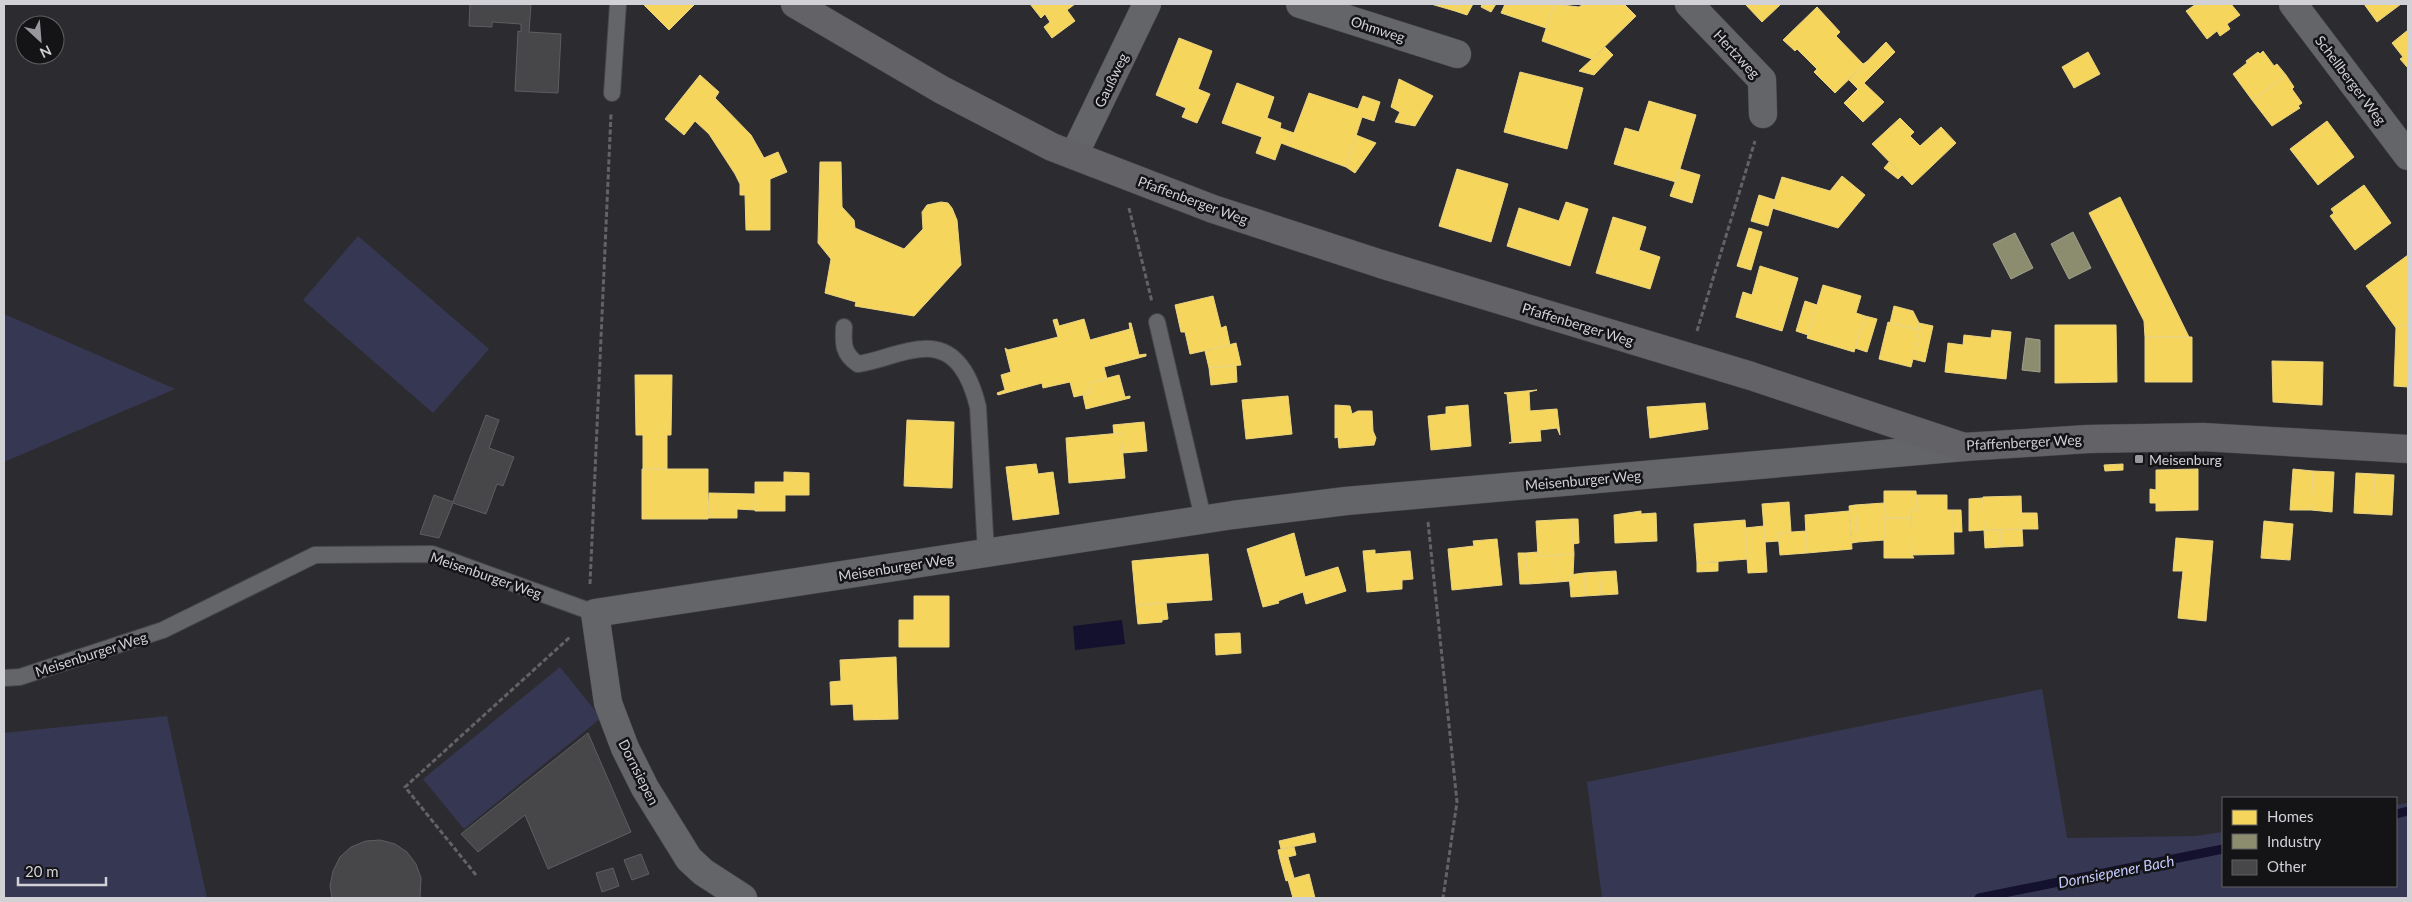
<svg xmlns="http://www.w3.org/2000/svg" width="2412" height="902" viewBox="0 0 2412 902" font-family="Lato,sans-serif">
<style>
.green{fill:#363753}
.water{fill:#13112e}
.homes{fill:#f6d55c;stroke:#ebd481}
.industry{fill:#8c8c6e;stroke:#a1a18d}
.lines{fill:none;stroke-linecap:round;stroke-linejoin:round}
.stream{stroke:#13112e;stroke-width:9}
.building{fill:#47474a;stroke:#5e5e62}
.lane-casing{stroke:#46474a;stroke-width:18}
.street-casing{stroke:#46474a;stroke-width:29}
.secondary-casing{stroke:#46474a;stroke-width:29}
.path{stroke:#636366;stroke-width:3;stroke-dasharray:5 2.5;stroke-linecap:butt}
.lane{stroke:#646568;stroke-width:16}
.street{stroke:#646568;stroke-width:28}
.secondary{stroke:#626267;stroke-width:28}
.poi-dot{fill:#97979c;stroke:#141417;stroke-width:2}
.labels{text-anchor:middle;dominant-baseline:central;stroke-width:5;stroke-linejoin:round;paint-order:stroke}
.street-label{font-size:14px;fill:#d1d1d6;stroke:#141417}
.poi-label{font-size:14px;fill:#d1d1d6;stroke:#141417;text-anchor:start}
.water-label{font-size:15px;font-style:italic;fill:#c4c9fd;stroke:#141417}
</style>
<rect width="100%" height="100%" fill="#2c2c30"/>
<!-- green -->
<path class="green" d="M358,236L489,349L433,413L303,300Z
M4,314L175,389L4,462Z
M560,667L601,718L464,829L423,779Z
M2042,689L2067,838L2195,836L2223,832V886H2396V805L2408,803V898H1602L1587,782Z
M167,716L207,898H4V733Z"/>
<!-- water -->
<path class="water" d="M1122,620L1125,644L1075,650L1073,626Z"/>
<!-- homes -->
<path class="homes" d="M643,4H695L669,30Z
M1030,4H1075L1067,10L1075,21L1052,38L1044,27L1050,22L1045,14L1041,18Z
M1431,4H1458L1455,11Z
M1458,4H1473L1467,15L1455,11Z
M1482,4H1496L1491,12L1481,7Z
M1505,4H1554L1546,28L1501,13Z
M1554,4L1579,7L1583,4H1624L1636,16L1592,59L1542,41Z
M1745,4H1781L1762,22Z
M2196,4H2231L2240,15L2227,24L2230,29L2220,36L2217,31L2207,39L2186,11Z
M2364,4H2401L2377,22Z
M1817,7L1840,32L1836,36L1863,64L1868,61L1835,93L1814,72L1817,69L1797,49L1795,51L1783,40Z
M2408,30V66L2407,67L2400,59L2403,57L2392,43Z
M1179,38L1212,51L1198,89L1210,94L1197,123L1182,117L1186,108L1156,95Z
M1886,42L1895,52L1858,89L1849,80Z
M1605,47L1613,55L1594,75L1579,71Z
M2263,51L2274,66L2277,64L2286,75L2252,100L2233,74L2247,63L2246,61L2258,52L2260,54Z
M2088,52L2100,74L2074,88L2062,67Z
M1520,72L1583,88L1567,149L1504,132Z
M700,75L719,92L715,98L751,135L764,158L778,152L787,172L770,179V230H746L745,195H740V184L735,174L709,134L695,121L684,135L665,119Z
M2286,75L2294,87L2292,89L2302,103L2298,106L2300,108L2272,126L2252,100Z
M1399,79L1433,96L1415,126L1395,122L1400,112L1391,107Z
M1237,83L1274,97L1267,118L1281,123L1280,128L1294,133L1289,146L1281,143L1275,160L1256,153L1262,137L1222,123Z
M1864,83L1884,102L1863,122L1844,103Z
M1309,93L1358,109L1363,96L1380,102L1374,121L1362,117L1346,167L1289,146Z
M1649,101L1696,115L1676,182L1614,164L1625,128L1639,132Z
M1900,118L1914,132L1910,136L1920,146L1941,127L1956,143L1912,185L1872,144Z
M2327,121L2354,157L2318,185L2290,149Z
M1356,135L1376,143L1355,173L1346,167Z
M820,162H841L842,207L854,220L855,228L904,249L923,229L922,212L927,205L941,202L948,203L952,208L957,220L961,265L914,316L855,306L856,302L825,293L831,259L818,243Z
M1889,162L1902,175L1898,179L1884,168Z
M1457,169L1508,184L1491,242L1439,226Z
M1680,169L1700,175L1692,203L1670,196Z
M1842,176L1865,195L1838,228L1772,208L1782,177L1830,191Z
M2364,185L2391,223L2355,250L2330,216L2334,213L2331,209Z
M1759,195L1775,200L1768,226L1751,221Z
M2120,197L2189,337H2145L2144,321L2089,213Z
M1566,202L1588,209L1570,266L1507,246L1519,208L1559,221Z
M1613,217L1646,227L1639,250L1660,257L1650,289L1596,273Z
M1749,228L1762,232L1751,270L1737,266Z
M2408,255V324L2396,328L2366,286Z
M1760,266L1798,278L1782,331L1736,317L1743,292L1752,295Z
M1823,285L1861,296L1856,313L1865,316L1854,352L1807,338Z
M1213,296L1221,328L1226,326L1230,345L1190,354L1185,332H1181L1175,305Z
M1805,301L1817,305L1808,335L1796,331Z
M1894,306L1913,311L1919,323L1918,330L1890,323Z
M1865,316L1877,319L1867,352L1855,348Z
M1057,319L1059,326L1084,319L1090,340L1130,329L1129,323H1131L1139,355L1146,354V356L1104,367L1107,379L1089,383L1091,393L1074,397L1070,382L1043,388L1042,383L998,395L997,393L1005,390L1001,375L1011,372L1005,348L1008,350L1058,337L1053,320Z
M1888,322L1920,330L1911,367L1879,359Z
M1919,323L1933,326L1925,362L1913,359L1920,330H1918Z
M2408,324V387L2394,386L2396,328Z
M2055,325H2116L2117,382L2055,383Z
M1992,330L2011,332L2006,379L1945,372L1948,343L1963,345L1964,335L1991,338Z
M2145,337H2192V382H2145Z
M1236,343L1241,365L1209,368L1205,351Z
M2272,361L2323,362L2322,405L2273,402Z
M1236,365L1237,382L1211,385L1209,368Z
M635,375H672L671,435H667V469H643V435H636Z
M1119,375L1125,397L1130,396V398L1086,409L1083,395L1091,393L1089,383Z
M1537,390L1529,392L1530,411L1557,409L1560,435L1557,428L1540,430L1541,441L1509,443L1512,442L1507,394L1504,393Z
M1288,396L1292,434L1246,439L1242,400Z
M1705,403L1708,429L1650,438L1647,407Z
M1335,405L1350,406L1352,414L1358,411H1372L1373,431L1376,438L1374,445L1339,448L1338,437L1335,438Z
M1468,405L1471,446L1431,450L1428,416L1446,414V407Z
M907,420L954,422L952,488L904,486Z
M1144,422L1147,451L1123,453L1121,433L1114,434L1113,425Z
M1121,433L1125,478L1069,483L1066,438Z
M1036,464L1038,474L1053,472L1059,514L1013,520L1006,467Z
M2123,464V470L2105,471L2104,465Z
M642,469H708V519H642Z
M2198,469V510L2156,511V503H2150V489L2156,490V470Z
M2293,469L2313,471L2311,510H2290Z
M2313,471L2334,472L2332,512L2311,510Z
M784,472L809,473V495H785V511H755V482H784Z
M2356,473L2375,474L2373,514L2354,513Z
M2375,474L2394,475L2392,515L2373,514Z
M1884,491H1916L1917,510H1911V518H1884Z
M709,493L756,494L755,510L737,509V518H708Z
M1916,495H1947V510H1953L1954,554L1912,555L1911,510H1917Z
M2021,496L2022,529L1984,530L1983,497Z
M1983,498L1984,530L1969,531V499Z
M1789,502L1791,532L1778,533L1779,541L1765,542L1762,504Z
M1884,503V540L1858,542L1855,505Z
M1855,505L1858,542L1852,543L1849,506Z
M1953,510H1961L1962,532H1954Z
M1641,511V514L1656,513L1657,541L1615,543L1614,515Z
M1849,511L1852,549L1807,553L1805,515Z
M2021,513H2037L2038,529H2022Z
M1884,518H1911L1912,555L1914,558H1884Z
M1572,519L1574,554L1538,556L1536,521Z
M1572,519H1578L1579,543L1573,544Z
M1745,520L1748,559L1697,563L1694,524Z
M2264,521L2293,524L2290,560L2261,558Z
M1764,526L1767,572L1748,573L1745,528Z
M2022,529L2023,546L2001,547L2000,530Z
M1984,530H2000L2001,547L1985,548Z
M1806,531L1807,553L1780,555L1778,533Z
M1294,533L1305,577L1338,567L1346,591L1306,604L1303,592L1278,601L1279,603L1263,607L1247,549Z
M2176,538L2213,541L2206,621L2178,618L2183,571H2173Z
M1497,539L1502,585L1452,590L1448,549L1474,546L1473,541Z
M1375,550V554L1410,551L1413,579L1402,580V589L1367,592L1363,551Z
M1538,552V556L1557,555L1558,582L1528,584L1526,553Z
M1518,553H1526L1528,584H1520Z
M1208,554L1212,600L1136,605L1132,561Z
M1574,554L1573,575H1569L1570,581L1558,582L1557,555Z
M1718,562V571L1697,572V563Z
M1616,571L1618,594L1601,595L1599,572Z
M1599,572L1601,595L1585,596L1584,573Z
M1584,573L1585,596L1571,597L1569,575Z
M914,596H949V647H899V620H914Z
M1166,603L1168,619L1162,620V622L1138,624L1136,605Z
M1240,633L1241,653L1216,655L1215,634Z
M896,657L898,719L854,720L853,704L831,705L830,682L841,681L840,660Z
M1314,833L1316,842L1281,849L1279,841Z
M1294,847L1296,855L1280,859L1278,850Z
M1288,857L1294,878L1286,881L1280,859Z
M1309,874L1315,898H1293L1288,880Z"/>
<!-- industry -->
<path class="industry" d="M2073,232L2091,268L2069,279L2051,244Z
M2015,233L2033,268L2011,279L1993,244Z
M2026,338L2040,340V372L2022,370Z"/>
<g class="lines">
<!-- stream -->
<path class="stream" d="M2396,814L2408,811
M1979,898L2223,849"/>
</g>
<!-- building -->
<path class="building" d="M470,4H531L529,32L561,34L558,93L515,91L518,31L521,32V24L492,22V27L469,26Z
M486,415L499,420L489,448L514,457L503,486L497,484L486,514L453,503L439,538L420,534L434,495L453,502Z
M588,733L631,832L548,869L525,815L478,852L461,834Z
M380,840L395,844L407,852L416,864L421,878L420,898H332L330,886L333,871L340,857L351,847L366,841Z
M641,854L649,874L632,880L624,860Z
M613,868L619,886L602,892L596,873Z"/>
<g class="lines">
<!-- lane casing -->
<g class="lane-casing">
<path id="lane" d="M612,93L618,4
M1157,322L1203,518
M844,327C843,344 843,354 858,364C879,361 902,350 922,349C957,346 971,378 978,407L986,553
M4,678L20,677L163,630L315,555L432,554L595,613"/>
</g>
<!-- street casing -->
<g class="street-casing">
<path id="street" d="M1300,4L1457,54
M1689,4L1762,80L1763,114
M2293,4L2408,156
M1074,155L1147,4
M743,898L703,872L689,859L645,788L625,748L608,703L595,613L1233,515L1346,501L1964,447"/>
</g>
<!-- secondary casing -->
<g class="secondary-casing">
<path id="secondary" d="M795,4L942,90L1052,147L1213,209L1381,264L1751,376L1964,447L2088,439L2203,437L2408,449"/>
</g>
<!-- path -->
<path class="path" d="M1129,208L1152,302
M1697,331L1755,141
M1428,522L1457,802L1443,898
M590,584L611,114
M476,875L405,787L570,637"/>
<!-- lane -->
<use href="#lane" class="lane"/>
<!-- street -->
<use href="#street" class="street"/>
<!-- secondary -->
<use href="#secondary" class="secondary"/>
</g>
<!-- markers -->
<rect class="poi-dot" x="2134" y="454" width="10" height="10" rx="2.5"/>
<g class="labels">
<!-- street labels -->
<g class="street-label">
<text transform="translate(1378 29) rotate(18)">Ohmweg</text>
<text transform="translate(1737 54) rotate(47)">Hertzweg</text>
<text transform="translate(1111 80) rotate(-64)">Gaußweg</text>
<text transform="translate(2351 80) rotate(53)">Schellberger Weg</text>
<text transform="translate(1193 200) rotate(20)">Pfaffenberger Weg</text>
<text transform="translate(1578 324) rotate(17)">Pfaffenberger Weg</text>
<text transform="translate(2024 442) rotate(-3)">Pfaffenberger Weg</text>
<text transform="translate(1583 480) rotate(-5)">Meisenburger Weg</text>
<text transform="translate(896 567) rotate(-9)">Meisenburger Weg</text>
<text transform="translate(486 575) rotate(19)">Meisenburger Weg</text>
<text transform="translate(91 654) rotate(-18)">Meisenburger Weg</text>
<text transform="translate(639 772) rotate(63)">Dornsiepen</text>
</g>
<!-- poi labels -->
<g class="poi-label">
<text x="2149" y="459">Meisenburg</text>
</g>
<!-- water labels -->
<g class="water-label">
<text transform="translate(2116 871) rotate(-11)">Dornsiepener Bach</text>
</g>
</g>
<!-- border -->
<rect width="2412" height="902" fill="none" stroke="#d1d1d6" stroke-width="10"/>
<!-- legend -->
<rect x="2222" y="797" width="175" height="90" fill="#141417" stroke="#606063"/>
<rect x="2232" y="810" width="25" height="15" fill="#f6d55c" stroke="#606063"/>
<text x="2267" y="822" font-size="15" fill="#d1d1d6">Homes</text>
<rect x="2232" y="834" width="25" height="15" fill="#8c8c6e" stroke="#606063"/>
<text x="2267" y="847" font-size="15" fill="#d1d1d6">Industry</text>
<rect x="2232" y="860" width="25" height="15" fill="#47474a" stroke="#606063"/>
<text x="2267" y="872" font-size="15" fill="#d1d1d6">Other</text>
<!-- north arrow -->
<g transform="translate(40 40) rotate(154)"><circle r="24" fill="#141417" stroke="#606063"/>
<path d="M0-4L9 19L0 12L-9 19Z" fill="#97979c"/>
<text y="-8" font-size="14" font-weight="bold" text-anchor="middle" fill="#d1d1d6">N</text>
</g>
<!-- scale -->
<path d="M18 877v8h88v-8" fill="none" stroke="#d1d1d6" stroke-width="2.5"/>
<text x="25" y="877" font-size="15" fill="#d1d1d6" stroke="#141417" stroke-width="4" paint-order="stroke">20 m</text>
</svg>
